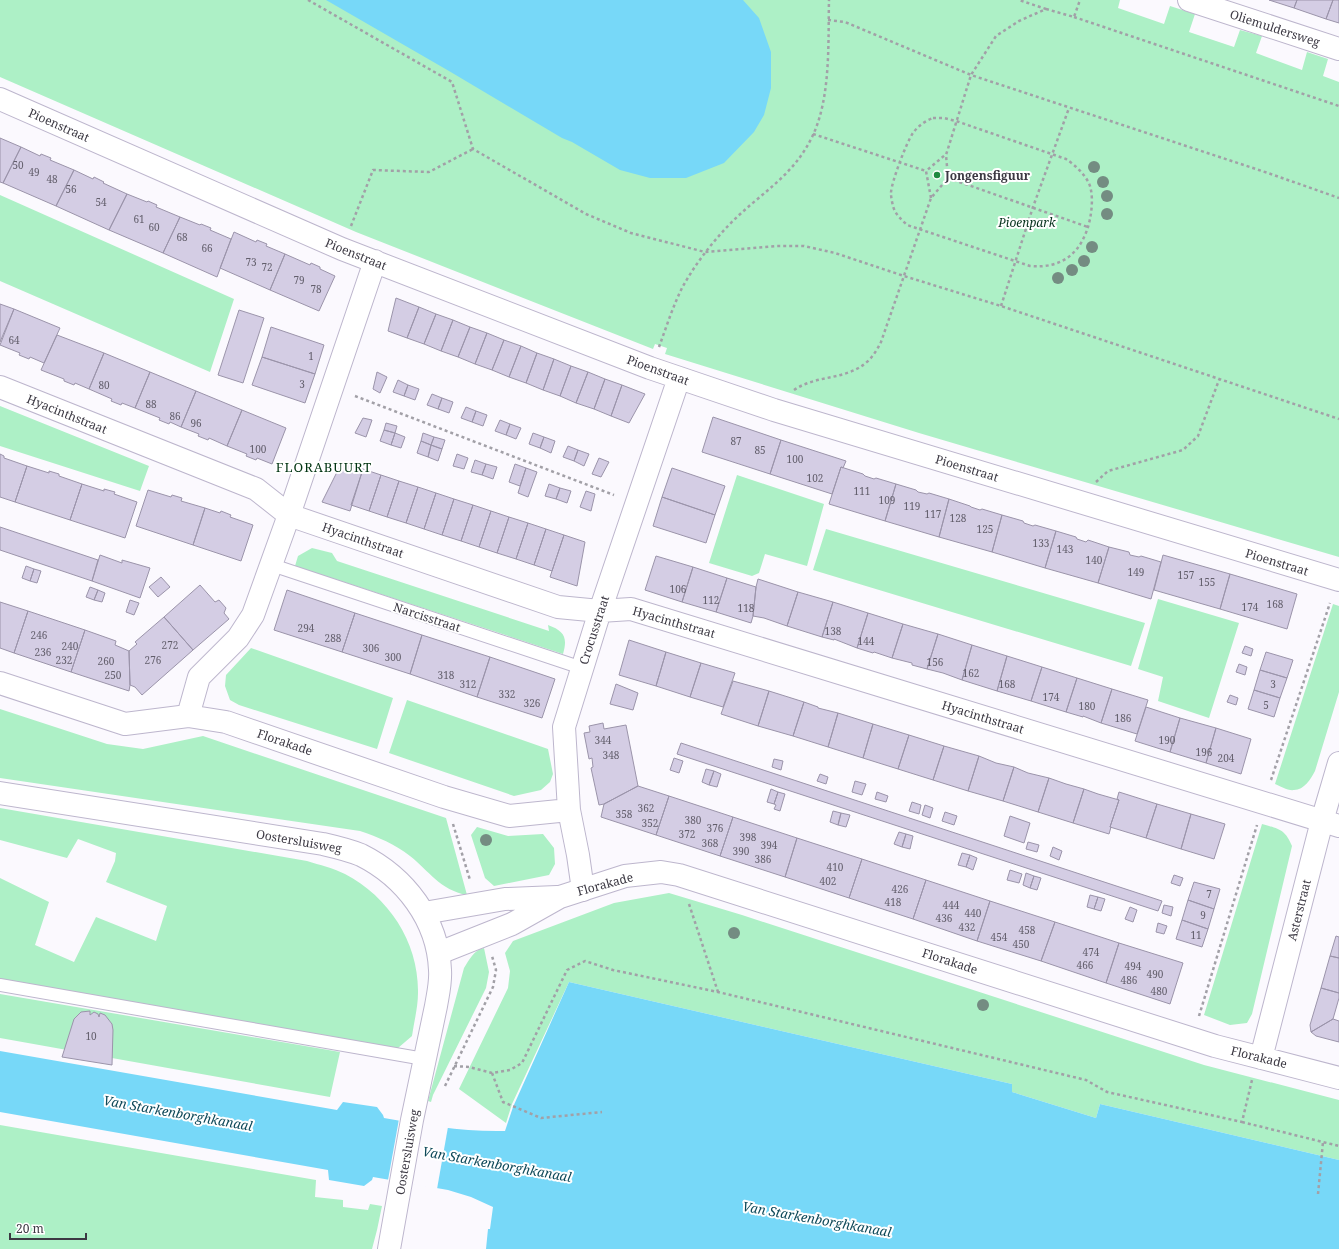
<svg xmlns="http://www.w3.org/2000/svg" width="1339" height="1249" viewBox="0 0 1339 1249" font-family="'Noto Serif',serif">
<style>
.green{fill:#adf0c6}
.water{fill:#77d8f8}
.pier{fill:#fbf9fe}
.building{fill:#d4cde4;stroke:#9b94aa}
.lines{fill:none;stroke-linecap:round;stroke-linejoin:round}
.service-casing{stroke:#bdb6cd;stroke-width:14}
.minor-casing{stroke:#bdb6cd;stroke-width:24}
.tertiary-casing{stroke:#bdb6cd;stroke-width:24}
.path{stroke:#a2a0a7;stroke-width:2.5;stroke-dasharray:3 3;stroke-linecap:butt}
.service{stroke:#fff;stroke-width:12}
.minor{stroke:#fff;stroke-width:22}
.tertiary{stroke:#fff;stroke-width:22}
.tree{fill:#748c82}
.poi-dot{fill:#1f8a41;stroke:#fff;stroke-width:1.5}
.labels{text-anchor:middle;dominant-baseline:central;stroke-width:4;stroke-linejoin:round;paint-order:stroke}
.number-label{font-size:10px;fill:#625e6b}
.street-label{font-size:12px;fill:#3c3943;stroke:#fff}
.poi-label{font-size:12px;font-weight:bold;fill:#3c3943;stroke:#fff;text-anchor:start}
.park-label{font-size:12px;font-style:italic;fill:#06331d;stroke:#fff}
.neighbourhood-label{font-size:13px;letter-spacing:1px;fill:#003411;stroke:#fff}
.water-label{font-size:13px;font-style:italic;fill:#0d4858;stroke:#fff}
</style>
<rect width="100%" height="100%" fill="#fbf9fe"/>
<!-- green -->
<path class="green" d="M0,0H1120L1118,8L1164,24L1170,6L1195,14L1189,32L1234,47L1240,30L1262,36L1256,53L1302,70L1307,52L1328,59L1323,76L1339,82V557L919,433L665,354L667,348L655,344L653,349L356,232L0,77Z
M0,195L234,299L210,372L0,281Z
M0,406L149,466L140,491L0,446Z
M737,475L824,504L807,566L765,554L759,573L752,576L709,563Z
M826,529L1145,623L1131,666L813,570Z
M312,548L332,553L337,561L549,631L548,625C564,631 568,637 563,654L295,566L298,556Z
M1158,599L1239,623L1209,718L1158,701L1163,677L1138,669Z
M1333,604L1339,606V692L1315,771C1311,779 1304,790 1294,790C1288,791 1280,786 1275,784Z
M251,648L393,698L377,749L239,705L230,700L225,686L226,675Z
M407,700L548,749L553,774L550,782L541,790L514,796L389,753Z
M0,709L107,744L143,749L203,736L446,818L467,895C440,890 429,871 410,856C395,844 378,837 360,831L0,778Z
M0,808L307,861C320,865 333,868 345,874C389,897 419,943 418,993C418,1007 414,1022 412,1036L398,1048L0,979V878L49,902L35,945L74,962L96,917L156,941L167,906L106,882L115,861L116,853L78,839L67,858L0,840Z
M1262,824C1279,829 1285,829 1292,846L1252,1014L1247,1023L1230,1025L1204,1015Z
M477,827L508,836L543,834L554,848L555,864L549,875L494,886L485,878L471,835Z
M669,893L742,915L1204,1065L1339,1100V1160L1100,1104L1096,1118L1012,1092V1084L569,982L512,1104L506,1123L459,1089L508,988L510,971L505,953L513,941L614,903Z
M484,948L489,972L486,988L433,1095L431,1102L428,1101L464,968C469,960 474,950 484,948Z
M0,994L340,1052L330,1097L0,1038Z
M0,1125L316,1180L315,1197L343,1200V1207L368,1210L370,1204L382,1206L377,1230L372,1249H0Z"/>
<!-- water -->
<path class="water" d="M326,0H743L759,18L771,52V88L764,115L754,132L724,163L686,178H650L620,170L572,142L562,138L449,71Z
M569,982L1012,1084V1092L1096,1118L1100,1104L1339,1160V1249H486L488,1229H490L493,1207L471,1197L448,1190L373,1177L372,1180L364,1186L329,1180L328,1170L0,1112V1051L337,1110L343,1102L377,1107L383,1115L384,1118C425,1125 463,1132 505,1131L513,1107Z"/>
<!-- pier -->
<path class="pier" d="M399,1119L448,1127L437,1189L388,1180Z"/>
<!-- building -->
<path class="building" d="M1269,0H1297L1294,8Z
M1297,0H1333L1326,19L1294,8Z
M1333,0H1339V23L1326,19Z
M0,138L21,147L3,183L0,182Z
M21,147L40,156L41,154L51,158L50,160L74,170L56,206L3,183Z
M74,170L93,179L94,177L104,182L103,183L127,194L109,230L56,206Z
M127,194L147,202L148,201L157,205L156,207L180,217L163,253L109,230Z
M180,217L200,225L201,224L211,228L210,230L231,239L217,277L163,253Z
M234,232L256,242L257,240L267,244L266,246L285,254L270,290L220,268Z
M285,254L310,265L311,263L320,267V269L335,276L319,311L270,290Z
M396,298L419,307L407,338L388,331Z
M0,304L14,309L0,342Z
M419,307L436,314L424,344L407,338Z
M14,309L60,328L44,363L30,357L29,359L19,355L20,353L0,345Z
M239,310L264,318L243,383L218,375Z
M436,314L453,320L441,351L424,344Z
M453,320L470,327L458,357L441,351Z
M271,327L324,345L315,374L262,357Z
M470,327L487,333L475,364L458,357Z
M487,333L504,340L492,370L475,364Z
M57,335L104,353L89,389L75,383L74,385L64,381V379L41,370Z
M504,340L521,346L509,377L492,370Z
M521,346L537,353L526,383L509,377Z
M104,353L150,372L135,408L122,403L121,405L111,401L112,399L89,389Z
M537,353L554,359L543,390L526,383Z
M262,357L315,374L305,403L252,385Z
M554,359L571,366L560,396L543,390Z
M571,366L588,372L576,403L560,396Z
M150,372L196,391L181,427L170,422L169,424L159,420L160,418L135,408Z
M377,372L387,377L380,393L373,389Z
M588,372L605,379L594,409L576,403Z
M605,379L622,385L611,416L594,409Z
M398,380L408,385L404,396L393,392Z
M408,385L419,389L415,400L404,396Z
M622,385L645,394L629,423L611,416Z
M196,391L242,410L227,446L209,438L208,440L198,436L199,434L181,427Z
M432,394L442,398L438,409L427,405Z
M442,398L453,402L449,413L438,409Z
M466,407L476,411L472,422L461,418Z
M242,410L286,428L272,464L257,458L256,460L246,456L247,454L227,446Z
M476,411L487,415L483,426L472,422Z
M713,417L781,440L770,474L702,452Z
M363,418L372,420L366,437L355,433Z
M500,420L510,424L506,435L495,431Z
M386,423L397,426L395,433L384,430Z
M510,424L521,428L516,439L506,435Z
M384,430L395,433L391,445L380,441Z
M395,433L405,437L401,448L391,445Z
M423,433L434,437L431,445L421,441Z
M533,433L544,437L540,448L529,444Z
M434,437L445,440L442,449L431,445Z
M544,437L555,441L551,453L540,448Z
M781,440L846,461L843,468L841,467L832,494L770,474Z
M421,441L431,445L428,457L417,453Z
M431,445L442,449L438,461L428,457Z
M568,446L578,450L574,461L563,457Z
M578,450L589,454L584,466L574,461Z
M0,454L4,456V458L27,466L15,502L0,497Z
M457,454L468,458L464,469L453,466Z
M599,458L609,462L601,477L592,474Z
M475,460L486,464L482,475L471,472Z
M342,462L363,469L350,511L322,502Z
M486,464L497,467L493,479L482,475Z
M515,464L526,468L520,486L509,482Z
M27,466L49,473V471L59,474V476L82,484L70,520L15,502Z
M841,467L863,474L865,476L874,479L876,478L896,484L885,521L829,504Z
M526,468L537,472L528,497L518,493Z
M672,468L725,486L715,515L662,497Z
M363,469L381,475L369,511L351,505Z
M381,475L399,481L387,517L369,511Z
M399,481L418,487L406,523L387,517Z
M82,484L104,491V489L115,492L114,494L137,502L125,538L70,520Z
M549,484L560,488L556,499L545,496Z
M896,484L916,490L918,492L927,494L929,493L949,499L939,537L885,521Z
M418,487L436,493L424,529L406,523Z
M560,488L571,491L567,503L556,499Z
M148,490L171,497L172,495L182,498L181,501L205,508L193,545L136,526Z
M586,491L595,494L591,511L580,507Z
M436,493L454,499L442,535L424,529Z
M662,497L715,515L706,543L653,526Z
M454,499L473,505L461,541L442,535Z
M949,499L970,506L971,507L980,510L982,509L1002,515L992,552L939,537Z
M473,505L491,511L479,547L461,541Z
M205,508L220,513L221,511L231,515L230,517L253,525L241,561L193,545Z
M491,511L509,517L497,553L479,547Z
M1002,515L1023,521L1024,523L1033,526L1035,525L1056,531L1045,568L992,552Z
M509,517L528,523L516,559L497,553Z
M528,523L546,529L534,565L516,559Z
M0,527L98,560L92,581L0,550Z
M546,529L564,535L552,571L534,565Z
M1056,531L1076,537L1077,539L1086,542L1088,540L1109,547L1098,583L1045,568Z
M564,535L585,542L577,586L550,577Z
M1109,547L1129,552L1130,555L1139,557L1141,556L1161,562L1151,599L1098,583Z
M100,555L122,563V560L150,568L140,598L92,581Z
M1163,555L1230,574L1220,609L1154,590Z
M656,556L693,567L682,602L645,590Z
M26,566L34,569L30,581L22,578Z
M693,567L727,578L716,612L682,602Z
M34,569L41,571L37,583L30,581Z
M1230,574L1297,594L1287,629L1220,609Z
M161,577L170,587L158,597L149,587Z
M727,578L756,587L753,616L751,623L716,612Z
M758,579L798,592L787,626L764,618L753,616L756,587Z
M200,585L215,602L219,600L226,608L224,613L229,619L193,650L164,617Z
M90,587L98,590L94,600L86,597Z
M98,590L105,593L102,602L94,600Z
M287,590L355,613L342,652L274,630Z
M798,592L833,602L822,637L787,626Z
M130,600L139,603L134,615L126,612Z
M0,602L28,611L14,653L0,648Z
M833,602L868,613L857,648L834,639V640L822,637Z
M28,611L85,630L71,672L14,653Z
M355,613L422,635L410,674L342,652Z
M868,613L903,624L892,658L874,652L873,653L857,648Z
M164,617L193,650L142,695L135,687L130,685L129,651L137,644L135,642Z
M903,624L938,634L927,669L912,665V663L892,658Z
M85,630L116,641L115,645L129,651L130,685L129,691L71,672Z
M938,634L972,645L962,680L943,673L927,669Z
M422,635L490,657L477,697L410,674Z
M629,640L666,652L656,686L619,675Z
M972,645L1007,656L997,691L962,680Z
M1245,646L1253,649L1251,656L1242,653Z
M666,652L701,663L690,697L656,686Z
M1266,652L1293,660L1287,678L1260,670Z
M1007,656L1042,667L1031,701L997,691Z
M490,657L555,679L542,718L477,697Z
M701,663L735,673L723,707L690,697Z
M1239,664L1247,667L1245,675L1236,672Z
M1042,667L1077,678L1066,712L1031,701Z
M1260,670L1287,678L1280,698L1254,690Z
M1077,678L1112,689L1101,723L1083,716V717L1066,712Z
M733,681L769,691L758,726L721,714Z
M616,684L638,693L633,710L610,704Z
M1112,689L1148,700L1137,734L1101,723Z
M1254,690L1280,698L1274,717L1248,709Z
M769,691L804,702L793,736L758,726Z
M1230,695L1238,698L1236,705L1227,702Z
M804,702L818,707V708L838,713L828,747L793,736Z
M1146,707L1180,718L1170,752L1135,741Z
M838,713L873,724L863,758L828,747Z
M1180,718L1216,728L1206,763L1170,752Z
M603,723L604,729L626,725L638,786L604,804L599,805L591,768L593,767L592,758L589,759L584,733L590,732L589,726Z
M873,724L909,735L898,769L863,758Z
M1216,728L1251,739L1241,774L1206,763Z
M909,735L944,746L933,780L898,769Z
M681,743L1162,901L1158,911L677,754Z
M944,746L979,756L968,791L933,780Z
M979,756L996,763L1014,767L1003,801L968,791Z
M674,758L683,761L679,773L670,770Z
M774,759L783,761L781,770L772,767Z
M1014,767L1028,773L1049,778L1038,812L1003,801Z
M706,769L714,771L709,785L702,782Z
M714,771L721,774L717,787L709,785Z
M820,774L828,777L826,784L817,781Z
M1049,778L1066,784L1084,789L1073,823L1038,812Z
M855,781L866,784L862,795L852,792Z
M638,786L669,796L656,835L601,817L604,804Z
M771,789L778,792L774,804L767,802Z
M1084,789L1098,794L1119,800L1110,827H1111L1109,834L1073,823Z
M778,792L785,794L780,811L774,809L776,805L774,804Z
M877,792L888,796L886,802L875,799Z
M1119,792L1157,804L1146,838L1110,827L1119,800L1117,799Z
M669,796L733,817L720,856L656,835Z
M912,802L921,805L919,814L909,811Z
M1157,804L1191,814L1181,849L1146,838Z
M925,805L933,808L930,818L922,815Z
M833,811L841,813L838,825L830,822Z
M945,812L957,816L954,825L942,821Z
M841,813L850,815L846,827L838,825Z
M1191,814L1225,824L1214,859L1181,849Z
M1010,816L1030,823L1024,843L1004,836Z
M733,817L797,838L785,877L720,856Z
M899,832L906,834L902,847L894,844Z
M906,834L913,836L910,849L902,847Z
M797,838L862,859L849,898L785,877Z
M1028,842L1039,845L1037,852L1026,849Z
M1053,847L1062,851L1059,860L1050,856Z
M962,853L970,855L966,867L958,865Z
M970,855L977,858L973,870L966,867Z
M862,859L926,880L913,919L849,898Z
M1010,870L1022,874L1019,883L1007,880Z
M1026,873L1034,876L1030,888L1023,885Z
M1174,875L1183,878L1180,886L1171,883Z
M1034,876L1041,878L1037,890L1030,888Z
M926,880L990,901L977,941L913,919Z
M1194,882L1220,889L1214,909L1188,900Z
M1090,895L1098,897L1094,909L1087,907Z
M1098,897L1105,899L1101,911L1094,909Z
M1188,900L1214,909L1208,929L1182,920Z
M990,901L1055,922L1041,961L977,941Z
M1164,905L1173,907L1171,916L1162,913Z
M1130,907L1137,910L1133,922L1125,919Z
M1182,920L1208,929L1202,947L1176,939Z
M1055,922L1119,943L1106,983L1041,961Z
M1158,923L1167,926L1164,934L1156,932Z
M1336,936L1339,937V958L1330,956Z
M1119,943L1183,963L1170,1004L1106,983Z
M1330,956L1339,958V993L1321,988Z
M1321,988L1339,993V998L1333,1019L1311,1032L1310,1025Z
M90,1011V1015L94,1012L98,1014L99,1017L100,1013L105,1015L112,1024L113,1030L112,1065L62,1057L74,1019L81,1012Z
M1333,1019L1339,1021V1042L1316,1036L1311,1032Z"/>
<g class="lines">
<!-- service casing -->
<g class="service-casing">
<path id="service" d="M272,565L582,668
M0,985L424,1059"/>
</g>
<!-- minor casing -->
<g class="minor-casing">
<path id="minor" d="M1189,0L1339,49
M0,99L342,249L650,368L774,410L1339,580
M0,387L256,489L289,515L558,607L600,611L631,609L1339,826
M0,683L125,724L188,716L226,722L444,797L509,816L569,810
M188,716L199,677L238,638L253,615L289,515L375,261
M583,890L578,855L569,810L564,727L600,611L679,378
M424,913L505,899L557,897
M439,953L512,924L560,897L625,876L661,872L679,875L1215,1046L1339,1078
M1261,1058L1322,821L1339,763"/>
</g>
<!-- tertiary casing -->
<g class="tertiary-casing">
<path id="tertiary" d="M0,793L323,844C336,847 349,850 361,855C405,877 438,920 440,970C441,982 438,994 436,1006L412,1120L389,1249"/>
</g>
<!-- path -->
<path class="path" d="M308,0L452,82L473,149L586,214L631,233L705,252L776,246H804L835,253L904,276L1001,306L1339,419
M1046,9L1074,17L1080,0
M1074,17L1339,106
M828,20L845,22L971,75L1268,173L1339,198
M933,118H944L956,121L1066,159C1075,165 1086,175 1090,186C1093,196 1092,209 1090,219C1083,252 1063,269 1030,266L907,225C901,219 895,214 893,206C892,202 891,197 891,193C891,183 907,141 913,133C918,126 925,121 933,118Z
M813,134L926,171
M948,178L1088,227
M931,198L926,171L945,155
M351,226L373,170L429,172L473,149
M1001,306L1033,207L1069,108
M659,347C666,328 673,306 682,288C694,266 710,245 727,227C758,194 793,178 813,135C831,96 828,42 829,0
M794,390C817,374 848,381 869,360C874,355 878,348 881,342L931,198L948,178L946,155L971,75L996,36L1019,21L1046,9L1019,0
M355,396L614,495
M1096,482L1108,471L1183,450L1198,436L1219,380
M1271,780L1330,603
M453,824L470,880
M689,904L718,992
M1199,1016L1257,825
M454,1066L469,1067L492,1073L510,1070L522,1063L567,970L585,961L613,970L718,992L1086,1080L1107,1092L1242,1122L1252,1080
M492,1073L503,1102L541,1118L602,1112
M445,1086L493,987L496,970L492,956
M1242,1122L1339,1146
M1318,1194L1323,1142"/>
<!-- service -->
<use href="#service" class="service"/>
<!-- minor -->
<use href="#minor" class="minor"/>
<!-- tertiary -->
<use href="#tertiary" class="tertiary"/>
</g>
<!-- trees -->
<g class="tree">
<circle cx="1094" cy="167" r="6"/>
<circle cx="1103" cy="182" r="6"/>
<circle cx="1107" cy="196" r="6"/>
<circle cx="1107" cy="214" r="6"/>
<circle cx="1092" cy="247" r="6"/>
<circle cx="1084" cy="261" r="6"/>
<circle cx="1072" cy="270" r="6"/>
<circle cx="1058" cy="278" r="6"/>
<circle cx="486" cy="840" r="6"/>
<circle cx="734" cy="933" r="6"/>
<circle cx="983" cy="1005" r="6"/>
</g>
<!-- markers -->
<circle class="poi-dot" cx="937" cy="175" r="4"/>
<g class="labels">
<!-- number labels -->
<g class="number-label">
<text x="18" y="165">50</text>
<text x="34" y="172">49</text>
<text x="52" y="179">48</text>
<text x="71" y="189">56</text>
<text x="101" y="202">54</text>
<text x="139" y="219">61</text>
<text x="154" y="227">60</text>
<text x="182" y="237">68</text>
<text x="207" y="248">66</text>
<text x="251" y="262">73</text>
<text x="267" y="267">72</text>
<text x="299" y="280">79</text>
<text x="316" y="289">78</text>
<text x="14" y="340">64</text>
<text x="311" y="356">1</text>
<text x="302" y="384">3</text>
<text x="104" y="385">80</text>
<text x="151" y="404">88</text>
<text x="175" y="416">86</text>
<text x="196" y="423">96</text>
<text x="736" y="441">87</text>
<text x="258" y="449">100</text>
<text x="760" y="450">85</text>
<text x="795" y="459">100</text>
<text x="815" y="478">102</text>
<text x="862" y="491">111</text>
<text x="887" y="500">109</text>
<text x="912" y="506">119</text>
<text x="933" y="514">117</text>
<text x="958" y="518">128</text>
<text x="985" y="529">125</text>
<text x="1041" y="543">133</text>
<text x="1065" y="549">143</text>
<text x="1094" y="560">140</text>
<text x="1136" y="572">149</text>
<text x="1186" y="575">157</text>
<text x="1207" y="582">155</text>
<text x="678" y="589">106</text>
<text x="711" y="600">112</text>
<text x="1275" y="604">168</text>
<text x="1250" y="607">174</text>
<text x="746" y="608">118</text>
<text x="306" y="628">294</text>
<text x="833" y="631">138</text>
<text x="39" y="635">246</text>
<text x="333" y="638">288</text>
<text x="866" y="641">144</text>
<text x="170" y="645">272</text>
<text x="70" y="646">240</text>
<text x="371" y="648">306</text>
<text x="43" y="652">236</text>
<text x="393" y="657">300</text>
<text x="64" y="660">232</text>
<text x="153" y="660">276</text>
<text x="106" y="661">260</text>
<text x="935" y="662">156</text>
<text x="971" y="673">162</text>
<text x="113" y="675">250</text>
<text x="446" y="675">318</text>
<text x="468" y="684">312</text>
<text x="1007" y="684">168</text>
<text x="1273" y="684">3</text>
<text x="507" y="694">332</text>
<text x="1051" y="697">174</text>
<text x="532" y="703">326</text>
<text x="1266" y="705">5</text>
<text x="1087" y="706">180</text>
<text x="1123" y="718">186</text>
<text x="603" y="740">344</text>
<text x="1167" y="740">190</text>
<text x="1204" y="752">196</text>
<text x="611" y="755">348</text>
<text x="1226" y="758">204</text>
<text x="646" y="808">362</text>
<text x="624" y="814">358</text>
<text x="693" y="820">380</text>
<text x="650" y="823">352</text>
<text x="715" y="828">376</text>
<text x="687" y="834">372</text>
<text x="748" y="837">398</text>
<text x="710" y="843">368</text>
<text x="769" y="845">394</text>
<text x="741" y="851">390</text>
<text x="763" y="859">386</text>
<text x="835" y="867">410</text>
<text x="828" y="881">402</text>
<text x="900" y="889">426</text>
<text x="1209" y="894">7</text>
<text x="893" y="902">418</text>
<text x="951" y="905">444</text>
<text x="973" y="913">440</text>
<text x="1203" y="915">9</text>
<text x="944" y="918">436</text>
<text x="967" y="927">432</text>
<text x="1027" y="930">458</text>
<text x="1196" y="935">11</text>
<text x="999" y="937">454</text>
<text x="1021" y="944">450</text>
<text x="1091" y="952">474</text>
<text x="1085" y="965">466</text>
<text x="1133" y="966">494</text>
<text x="1155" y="974">490</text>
<text x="1129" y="980">486</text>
<text x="1159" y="991">480</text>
<text x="91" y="1036">10</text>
</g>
<!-- street labels -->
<g class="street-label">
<text transform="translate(1275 28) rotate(18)">Oliemuldersweg</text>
<text transform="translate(59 125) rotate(24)">Pioenstraat</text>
<text transform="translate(356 254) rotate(22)">Pioenstraat</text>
<text transform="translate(658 370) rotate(20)">Pioenstraat</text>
<text transform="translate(67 414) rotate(22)">Hyacinthstraat</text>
<text transform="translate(967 468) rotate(17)">Pioenstraat</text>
<text transform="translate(363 540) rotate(19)">Hyacinthstraat</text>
<text transform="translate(1277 562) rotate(17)">Pioenstraat</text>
<text transform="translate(427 617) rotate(18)">Narcisstraat</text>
<text transform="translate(674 622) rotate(16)">Hyacinthstraat</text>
<text transform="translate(594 630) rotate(-72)">Crocusstraat</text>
<text transform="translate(983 717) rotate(17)">Hyacinthstraat</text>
<text transform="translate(285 742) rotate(19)">Florakade</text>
<text transform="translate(299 841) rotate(10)">Oostersluisweg</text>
<text transform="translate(605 884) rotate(-15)">Florakade</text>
<text transform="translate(1299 910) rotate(-76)">Asterstraat</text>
<text transform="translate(950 961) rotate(18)">Florakade</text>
<text transform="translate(1259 1057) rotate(14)">Florakade</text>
<text transform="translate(407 1152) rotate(-80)">Oostersluisweg</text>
</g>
<!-- poi labels -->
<g class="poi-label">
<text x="945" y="175">Jongensfiguur</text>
</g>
<!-- park labels -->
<g class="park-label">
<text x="1027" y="222">Pioenpark</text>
</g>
<!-- neighbourhood labels -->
<g class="neighbourhood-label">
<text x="324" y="467">FLORABUURT</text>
</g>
<!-- water labels -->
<g class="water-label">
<text transform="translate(178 1113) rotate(10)">Van Starkenborghkanaal</text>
<text transform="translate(497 1164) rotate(10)">Van Starkenborghkanaal</text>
<text transform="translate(817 1219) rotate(10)">Van Starkenborghkanaal</text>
</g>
</g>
<!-- scale -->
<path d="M10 1233v6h76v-6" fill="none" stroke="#3c3943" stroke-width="2"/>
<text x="16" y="1233" font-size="12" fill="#3c3943" stroke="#ffffff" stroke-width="3" paint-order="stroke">20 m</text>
</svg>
